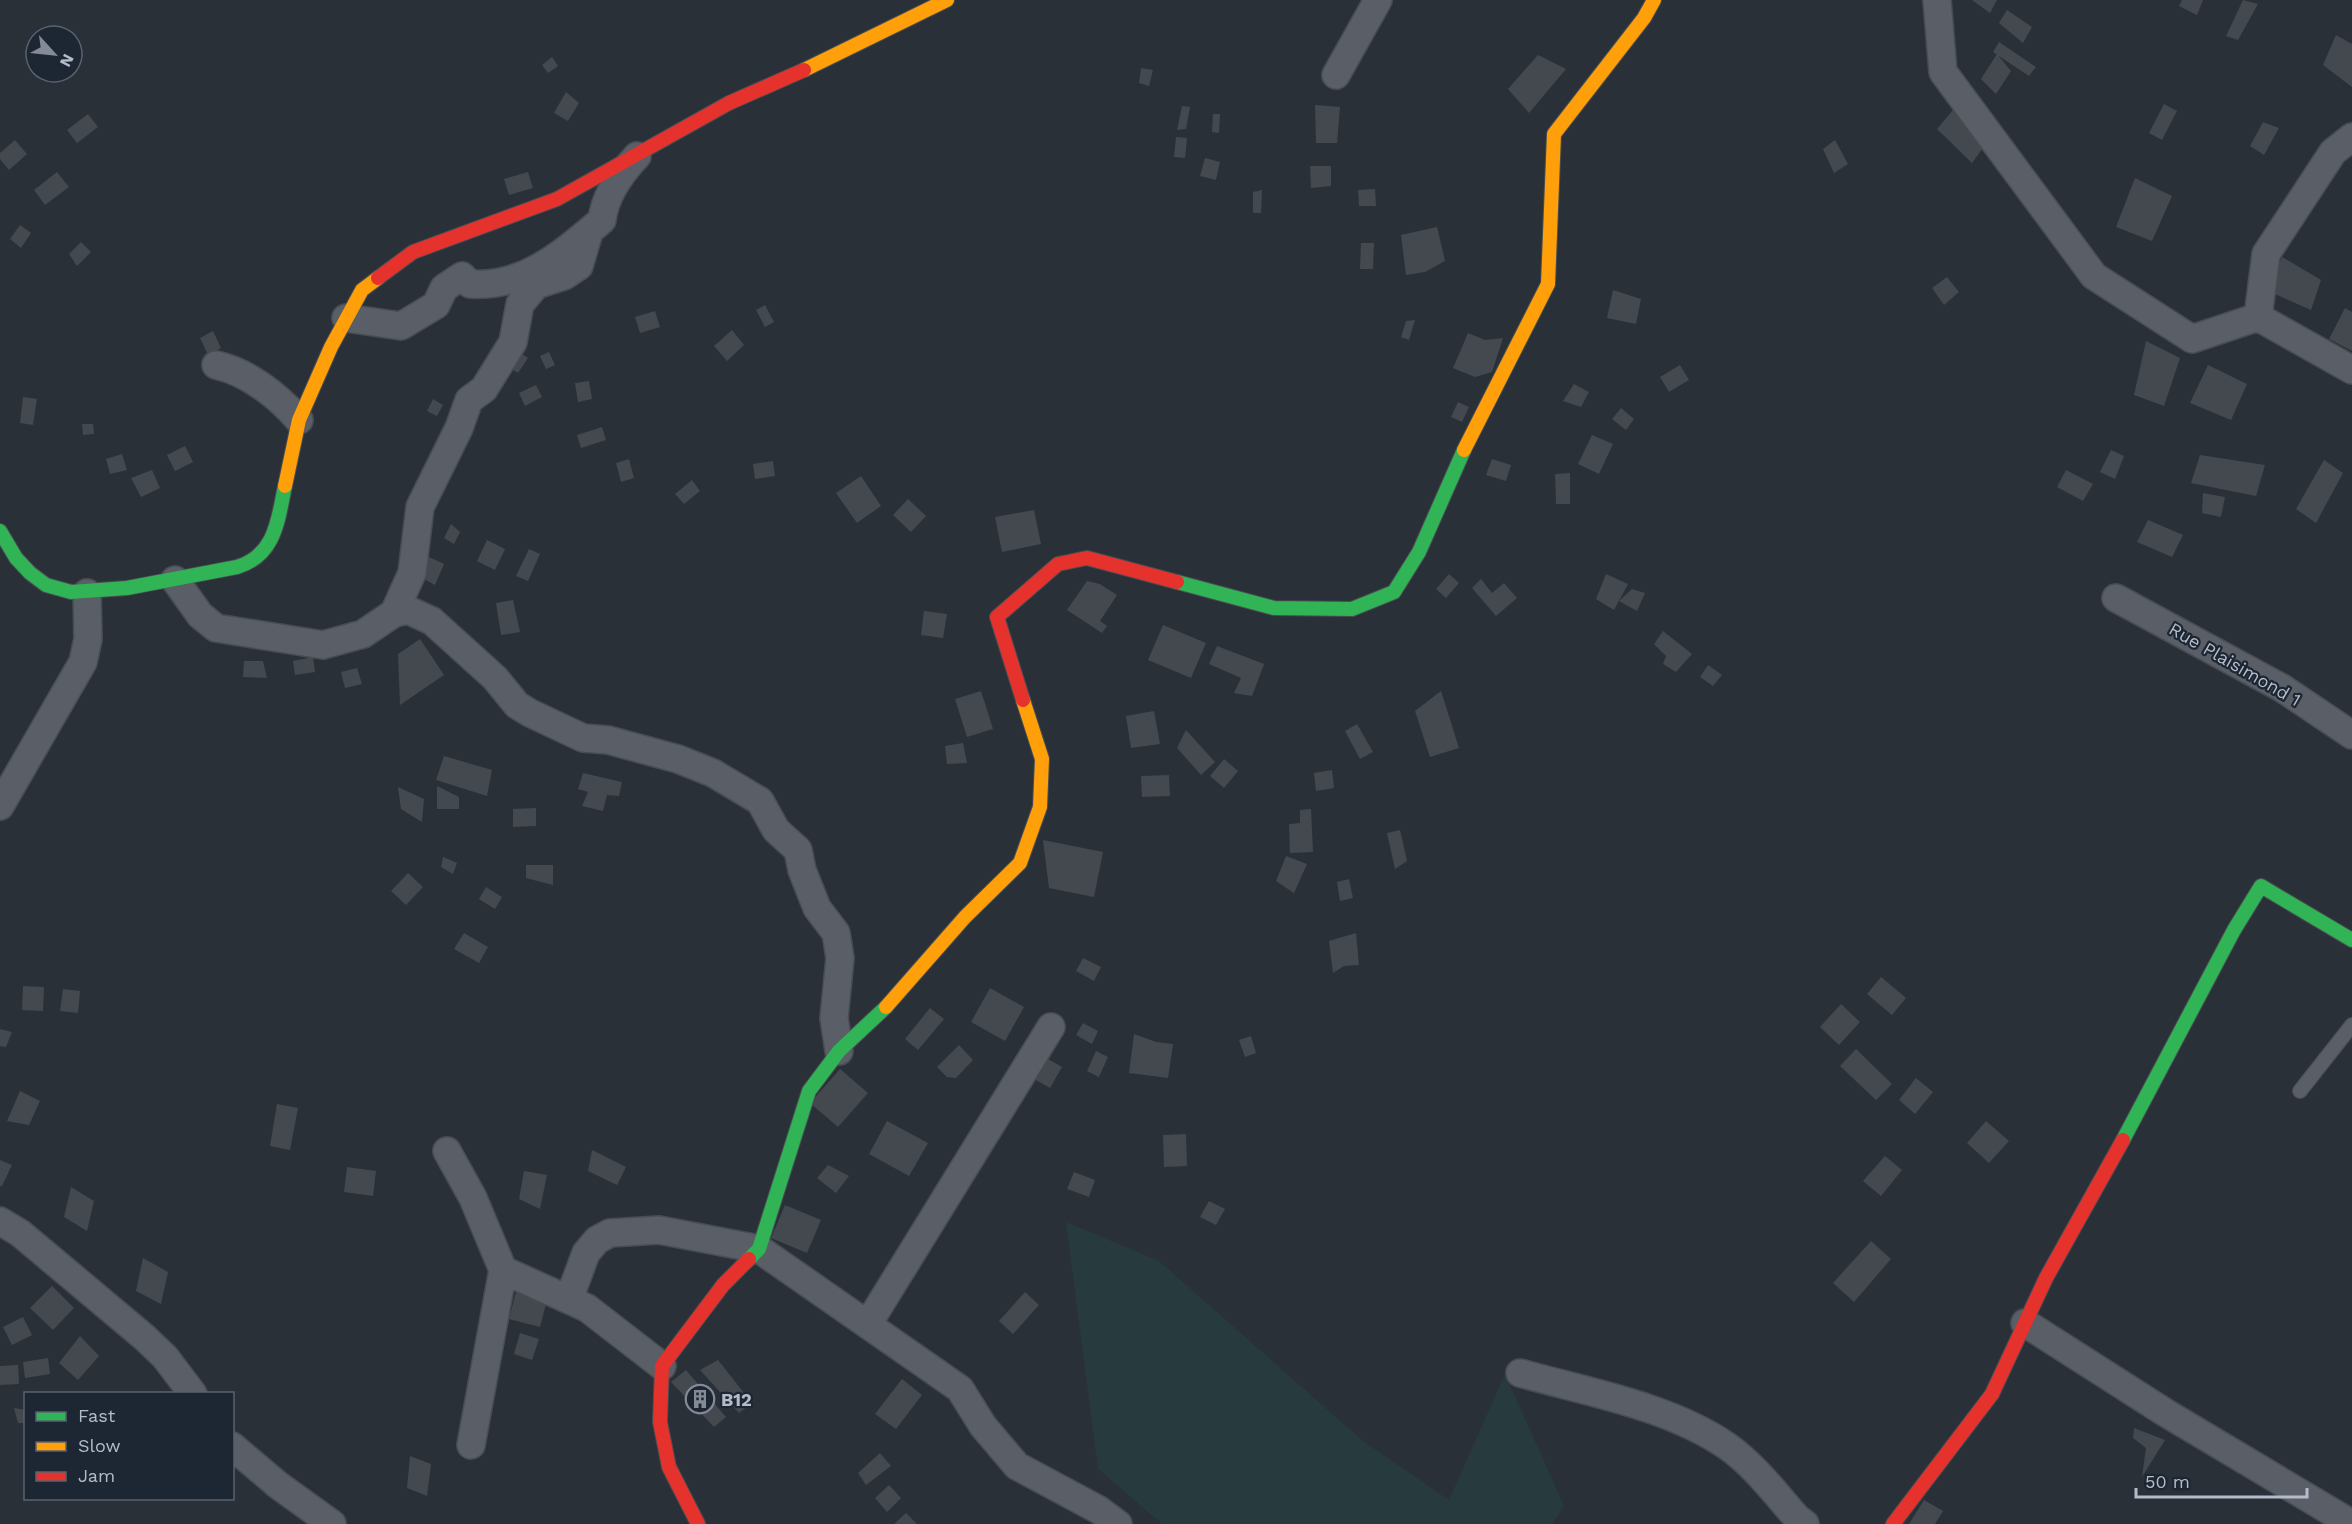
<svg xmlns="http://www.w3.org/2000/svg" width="2352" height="1524" viewBox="0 0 2352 1524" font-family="'Work Sans',sans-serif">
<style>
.green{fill:#273a3e}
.building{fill:#444950}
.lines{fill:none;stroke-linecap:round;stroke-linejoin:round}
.lane-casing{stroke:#484c53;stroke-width:16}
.street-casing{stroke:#484c53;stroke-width:30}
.fast-casing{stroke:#484c53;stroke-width:16}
.slow-casing{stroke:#484c53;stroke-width:16}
.jam-casing{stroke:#484c53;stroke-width:16}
.lane{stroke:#5a5e66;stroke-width:14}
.street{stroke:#5a5e66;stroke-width:27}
.fast{stroke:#30b455;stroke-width:14}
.slow{stroke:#ff9f0a;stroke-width:14}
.jam{stroke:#e5322d;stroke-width:14}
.labels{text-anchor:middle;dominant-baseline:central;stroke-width:4.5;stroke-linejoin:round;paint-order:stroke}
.street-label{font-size:18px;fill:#b4bcc9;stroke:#1d2633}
.poi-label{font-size:18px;font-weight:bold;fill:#b4bcc9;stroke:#1d2633;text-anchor:start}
</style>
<rect width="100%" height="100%" fill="#2a3038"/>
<!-- green -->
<path class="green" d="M1066,1222L1159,1261L1363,1441L1449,1500L1505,1374L1564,1506L1552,1524H1162L1098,1469Z"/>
<!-- building -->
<path class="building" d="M1972,0H1997L1990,13Z
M2182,0H2203L2197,15L2179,6Z
M2243,0L2258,4L2238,40L2226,36Z
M2007,10L2032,27L2023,43L1999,23Z
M2336,35L2352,44V87L2323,65Z
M1999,42L2036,67L2029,76L1993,52Z
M1997,54L2011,71L1996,94L1981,79Z
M1538,55L1566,69L1529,113L1508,89Z
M552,57L558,66L548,73L542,65Z
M1141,68L1153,70L1149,86L1139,83Z
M566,92L579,103L568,121L554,113Z
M1959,103L1991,137L1972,163L1937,129Z
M2164,104L2177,111L2162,140L2149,133Z
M1315,105L1340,107L1337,143H1316Z
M1182,106L1190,107L1186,129L1177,130Z
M88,114L98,127L77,143L67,130Z
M1213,114H1220L1219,133L1212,132Z
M2263,122L2279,128L2264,155L2250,146Z
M1176,137L1187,138L1185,158L1174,157Z
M15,140L27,154L9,170L0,159V153Z
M1835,140L1848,164L1834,173L1823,149Z
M1205,158L1220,162L1216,180L1200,176Z
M1310,166H1331V186L1311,188Z
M57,172L69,187L45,205L34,190Z
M528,172L533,188L509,195L504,179Z
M2135,178L2172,196L2152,241L2116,227Z
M1375,189L1376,206H1359L1358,190Z
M1262,190L1261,213H1253V192Z
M20,225L31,233L21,248L10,239Z
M1437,227L1445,261L1425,272L1406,275L1401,235Z
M81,242L91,252L77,266L69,254Z
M1361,243H1374L1373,269H1360Z
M2282,257L2321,280L2311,310L2266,290Z
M1947,277L1959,292L1944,305L1932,288Z
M1613,290L1641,299L1636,324L1607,318Z
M765,305L774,322L765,327L756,310Z
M2345,308L2352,312V351L2329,339Z
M655,311L660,327L640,333L635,317Z
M1415,320L1409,340L1401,337L1406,321Z
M732,330L744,345L727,361L714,346Z
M213,331L221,348L208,355L200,338Z
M1468,333L1485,340L1503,338L1492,372L1475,377L1453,368Z
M2146,341L2180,358L2164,406L2134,395Z
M517,351L528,358L518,373L507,366Z
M549,352L555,365L546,369L540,356Z
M1680,365L1689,380L1669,392L1660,377Z
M2208,365L2247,384L2231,420L2190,403Z
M589,381L592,399L578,402L575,383Z
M1574,384L1589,392L1581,407L1563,401Z
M536,385L542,397L525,406L519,393Z
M23,397L37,399L33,425L20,423Z
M433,399L443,405L437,416L427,411Z
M1458,402L1469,407L1462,422L1451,417Z
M1621,408L1634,419L1626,430L1612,419Z
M82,424H93L94,434L83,435Z
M602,427L606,440L581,448L577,435Z
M1592,435L1613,444L1599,474L1578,464Z
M185,446L193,462L175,471L167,455Z
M2111,450L2124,456L2115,479L2100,472Z
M122,454L127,470L110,474L106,459Z
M2200,455L2265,465L2256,496L2191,483Z
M629,459L634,478L621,482L616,463Z
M1492,459L1511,465L1506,481L1486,475Z
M2324,460L2343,473L2316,523L2296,509Z
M773,461L775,476L755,479L753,464Z
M152,470L160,488L141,497L131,478Z
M2066,470L2093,484L2083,501L2057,487Z
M1570,473V504H1556L1555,474Z
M861,476L881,506L857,523L836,493Z
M692,480L700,491L684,504L675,494Z
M2203,493L2225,497L2221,517L2202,513Z
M908,499L926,516L911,532L893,515Z
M1034,510L1041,544L1002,552L995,517Z
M2148,520L2183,535L2172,557L2137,542Z
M451,524L460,532L454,544L444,538Z
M487,540L505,549L495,570L477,561Z
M529,549L540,554L528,581L516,576Z
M427,556L444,564L435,585L420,577Z
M1449,574L1459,583L1446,598L1436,589Z
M1606,574L1628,584L1614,610L1596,599Z
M1481,579L1492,593L1504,583L1517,598L1496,616L1472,588Z
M1087,581L1100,584L1117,595L1100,621L1107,626L1102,633L1067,610Z
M1632,589L1645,593L1637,611L1619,601Z
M513,600L520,632L501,635L496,603Z
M924,611L947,614L943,638L921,635Z
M1163,625L1206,643L1191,678L1148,660Z
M1663,631L1692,654L1676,672L1663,664L1666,656L1654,644Z
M420,639L444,675L400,705L398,654Z
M1217,646L1264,664L1252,696L1234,693L1241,678L1209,664Z
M313,657L315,672L295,675L293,661Z
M244,661H263L267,678L243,677Z
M1708,665L1722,675L1713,686L1700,677Z
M357,668L362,684L345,688L341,672Z
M981,691L993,729L967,737L955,699Z
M1441,691L1459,748L1430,757L1415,711Z
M1154,711L1160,744L1131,748L1126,716Z
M1357,724L1373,752L1360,759L1345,731Z
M1186,730L1215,762L1201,775L1177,748Z
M963,743L967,763L947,764L945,746Z
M444,756L492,770L487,796L436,780Z
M1224,759L1238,771L1224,788L1210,776Z
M1332,770L1334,788L1316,791L1314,773Z
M583,773L622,782L619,796L607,795L603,811L582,806L588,792L578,789Z
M1169,775L1170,796L1142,797L1141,776Z
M437,786L459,797V809H437Z
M398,787L424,799L422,822L401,809Z
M536,808V826L513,827V809Z
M1311,809L1313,852L1290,853L1289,824L1300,823V810Z
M1400,830L1407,861L1395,869L1387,833Z
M1043,840L1103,852L1094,897L1049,888Z
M1286,856L1307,864L1294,893L1276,881Z
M443,857L457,863L453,874L441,867Z
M526,865H553V885L526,878Z
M408,873L423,887L406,905L391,891Z
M1349,879L1353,898L1340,901L1337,882Z
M486,887L502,897L495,909L479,899Z
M464,933L488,947L479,963L454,949Z
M1356,933L1359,965L1344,966L1333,973L1329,941Z
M1083,958L1101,967L1094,981L1076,971Z
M1881,977L1906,998L1892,1015L1867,994Z
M23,986L44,987L43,1011L22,1010Z
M990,988L1024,1007L1005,1041L971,1022Z
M63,989L80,991L78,1013L60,1011Z
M1841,1004L1860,1022L1839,1045L1820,1027Z
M930,1008L944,1019L918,1050L905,1039Z
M1083,1023L1098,1031L1092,1044L1076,1035Z
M0,1029L12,1032L6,1047L0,1046Z
M1134,1034L1156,1042L1173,1044L1168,1078L1129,1073Z
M1251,1036L1256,1053L1245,1057L1239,1040Z
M959,1045L973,1060L956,1078L947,1077L937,1067Z
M1856,1049L1892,1084L1876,1100L1840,1066Z
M1096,1051L1108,1057L1099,1077L1087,1071Z
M1048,1059L1062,1067L1050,1088L1036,1080Z
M840,1069L868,1093L838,1127L810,1103Z
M1916,1078L1933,1092L1915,1114L1899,1100Z
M20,1091L40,1101L29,1125L7,1121Z
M277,1104L298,1108L290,1150L270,1146Z
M887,1121L928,1143L909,1176L869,1154Z
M1986,1121L2009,1141L1989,1163L1967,1143Z
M1186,1134L1187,1166L1164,1167L1163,1135Z
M592,1150L626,1167L617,1185L588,1171Z
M1885,1156L1902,1170L1881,1196L1863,1181Z
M0,1160L12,1165L2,1186H0Z
M828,1165L849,1176L836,1193L817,1178Z
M347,1167L376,1171L373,1196L344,1192Z
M524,1171L547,1175L540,1209L519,1199Z
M1074,1172L1095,1180L1089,1197L1067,1189Z
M71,1187L94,1201L87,1231L64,1217Z
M1209,1201L1225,1209L1216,1225L1200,1217Z
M785,1205L821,1220L807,1253L771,1238Z
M1871,1241L1891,1259L1854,1302L1833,1283Z
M143,1258L168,1272L161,1304L136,1291Z
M52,1286L74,1308L53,1330L30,1308Z
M516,1292L547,1300L540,1327L509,1319Z
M1025,1292L1039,1305L1013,1334L999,1321Z
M23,1317L32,1335L12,1345L3,1327Z
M520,1333L539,1339L532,1360L514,1354Z
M80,1336L99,1356L78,1380L59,1363Z
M48,1358L50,1374L25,1378L23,1362Z
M718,1360L752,1403L739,1413L700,1370Z
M18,1365L19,1384L0,1385V1366Z
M686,1370L726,1417L714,1427L671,1382Z
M902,1379L922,1395L896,1429L875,1414Z
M14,1408L26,1410V1423H18Z
M2134,1428L2165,1440L2142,1477L2146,1448L2133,1438Z
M880,1453L891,1466L866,1485L858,1473Z
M410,1456L431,1464L427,1496L407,1488Z
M889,1485L901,1498L887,1512L875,1498Z
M1924,1500L1943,1511L1935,1524H1909Z
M906,1513L917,1524H894Z"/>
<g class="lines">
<!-- lane casing -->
<g class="lane-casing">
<path id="lane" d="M2300,1091L2352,1025"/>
</g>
<!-- street casing -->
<g class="street-casing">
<path id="street" d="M1937,0L1943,72L2094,276L2192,339L2258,317L2352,370
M1336,75L1378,0
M2258,317L2266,254L2333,152L2352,137
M346,318L401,326L436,305L444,288L462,276L470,284C524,288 563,253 602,220C605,195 620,174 637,156
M216,365C248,372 278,396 299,420
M175,580L200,615L216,628L323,645L363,634L394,613L408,610L432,621L495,678L517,705L530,713L583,738L608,740L678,759L713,773L760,801L776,830L798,850L802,870L817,908L836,933L840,958L834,1018L839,1051
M2116,598L2282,688L2352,735
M394,613L412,573L420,507L459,428L469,400L484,389L513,342L520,304L536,285L564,276L579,266L589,232
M0,806L83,662L88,639L87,593
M447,1151L473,1198L503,1270L587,1308L662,1366
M0,1221L20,1233L144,1337L165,1357L193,1394
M569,1299L586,1253L597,1240L610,1233L659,1230L759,1249L960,1389L983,1426L1017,1466L1099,1510L1118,1524
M2025,1323L2166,1413L2352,1524
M868,1324L1051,1027
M1520,1373C1587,1392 1669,1406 1727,1446C1754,1465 1775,1493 1797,1518L1805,1524
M471,1445L503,1270
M232,1446L278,1485L332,1524"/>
</g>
<!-- fast casing -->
<g class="fast-casing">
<path id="fast" d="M0,531L16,558L30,573L46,585L71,592L127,588L237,567C276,555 278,519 285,486
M1177,582L1274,608L1352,609L1394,592L1419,552L1464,450
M2123,1140L2234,930L2261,886L2352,940
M749,1259L759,1249L809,1091L839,1051L886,1007"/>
</g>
<!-- slow casing -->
<g class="slow-casing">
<path id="slow" d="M804,70L947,0
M1464,450L1548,284L1554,134L1644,18L1654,0
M285,486L299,420L331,347L362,290L378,278
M886,1007L965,917L1020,863L1040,807L1042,759L1023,700"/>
</g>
<!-- jam casing -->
<g class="jam-casing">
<path id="jam" d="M378,278L413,252L557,199L729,103L804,70
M1023,700L997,617L1058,564L1087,558L1177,582
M698,1524L669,1467L660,1422L662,1366L723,1285L749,1259
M1893,1524L1992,1394L2046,1278L2123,1140"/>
</g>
<!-- lane -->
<use href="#lane" class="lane"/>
<!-- street -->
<use href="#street" class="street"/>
<!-- fast -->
<use href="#fast" class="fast"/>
<!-- slow -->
<use href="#slow" class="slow"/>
<!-- jam -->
<use href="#jam" class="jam"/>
</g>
<!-- icons -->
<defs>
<g id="building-ring" transform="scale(1.5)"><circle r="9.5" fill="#1d2633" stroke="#848b96" stroke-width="1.5"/><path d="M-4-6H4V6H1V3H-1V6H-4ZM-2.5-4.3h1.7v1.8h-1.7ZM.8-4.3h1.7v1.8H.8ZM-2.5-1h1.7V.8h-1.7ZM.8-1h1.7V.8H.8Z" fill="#848b96"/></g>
</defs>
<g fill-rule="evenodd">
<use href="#building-ring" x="700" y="1399"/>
</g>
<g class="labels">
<!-- street labels -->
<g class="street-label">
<text transform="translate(2235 664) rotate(30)">Rue Plaisimond 1</text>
</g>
<!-- poi labels -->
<g class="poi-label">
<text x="721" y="1399">B12</text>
</g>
</g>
<!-- legend -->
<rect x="24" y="1392" width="210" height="108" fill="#1d2633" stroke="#59626f" stroke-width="1.5"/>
<rect x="36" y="1412" width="30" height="9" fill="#30b455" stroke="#59626f" stroke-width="1.5"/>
<text x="78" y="1422" font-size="18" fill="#b4bcc9">Fast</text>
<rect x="36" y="1442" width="30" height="9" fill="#ff9f0a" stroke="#59626f" stroke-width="1.5"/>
<text x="78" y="1452" font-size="18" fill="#b4bcc9">Slow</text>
<rect x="36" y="1472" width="30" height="9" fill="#e5322d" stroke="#59626f" stroke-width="1.5"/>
<text x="78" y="1482" font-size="18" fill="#b4bcc9">Jam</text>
<!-- north arrow -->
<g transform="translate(54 54) rotate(117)"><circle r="28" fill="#1d2633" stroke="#59626f" stroke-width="1.5"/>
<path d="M0-4.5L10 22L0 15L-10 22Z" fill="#848b96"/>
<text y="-9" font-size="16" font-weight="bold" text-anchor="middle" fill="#b4bcc9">N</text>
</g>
<!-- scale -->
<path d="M2136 1488v9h171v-9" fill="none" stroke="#b4bcc9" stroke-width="3"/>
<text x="2145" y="1488" font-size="18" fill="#b4bcc9" stroke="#1d2633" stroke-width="4.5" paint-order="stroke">50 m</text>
</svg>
